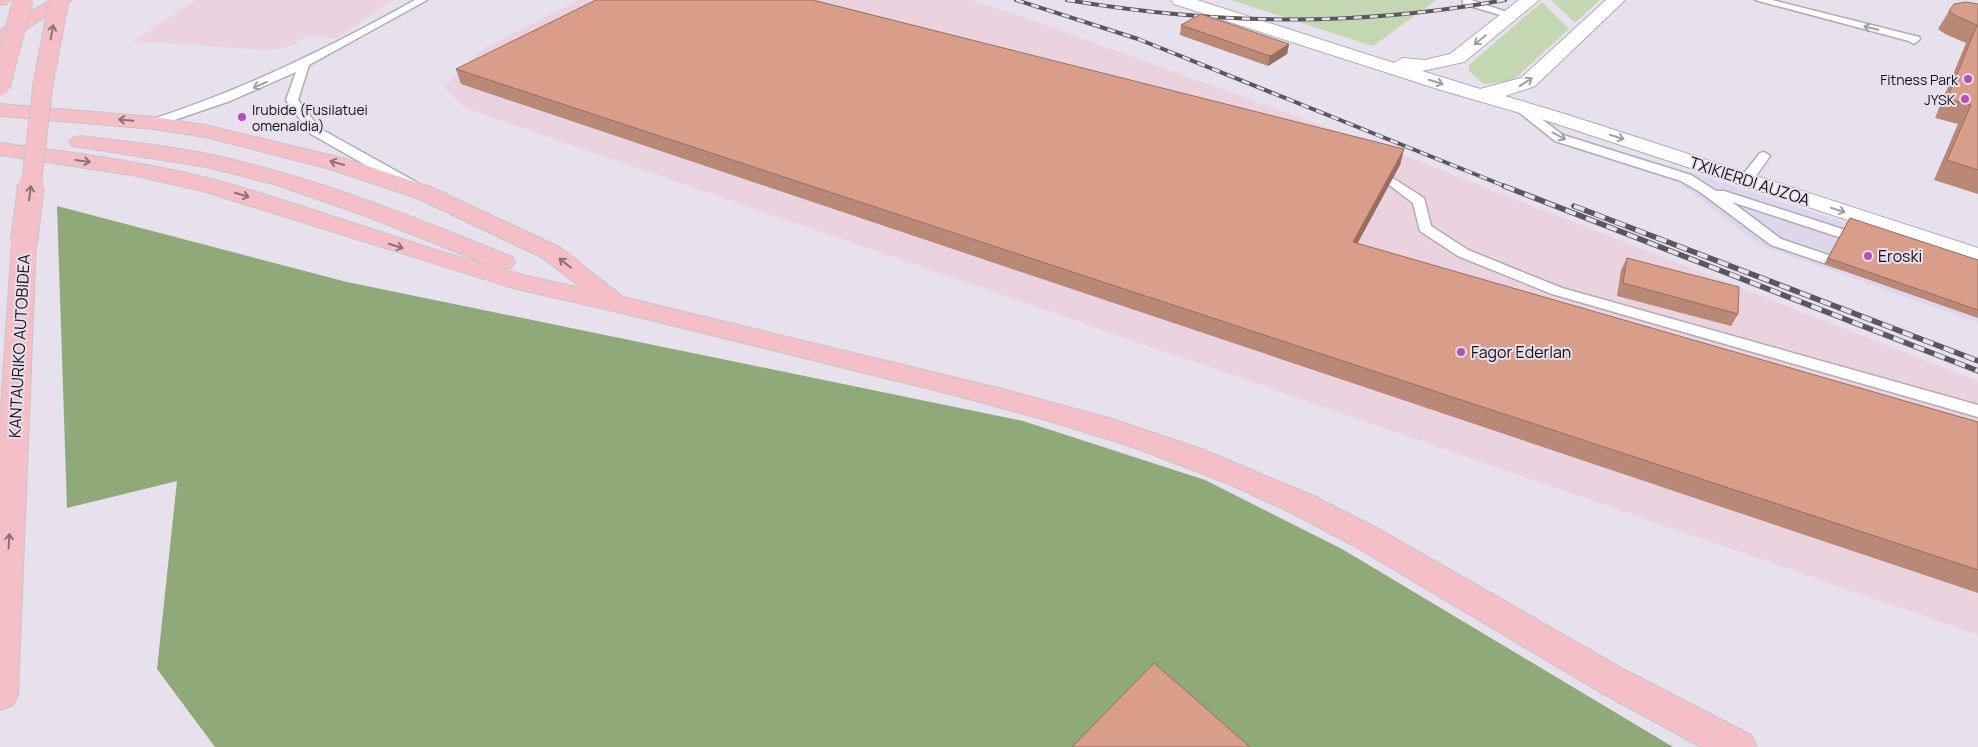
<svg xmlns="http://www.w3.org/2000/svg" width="1978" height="747" viewBox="0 0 1978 747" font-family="Manrope,sans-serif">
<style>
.commercial{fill:#ddd6ec}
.industrial{fill:#ead3de}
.green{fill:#c3d7b2}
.forest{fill:#8fa978}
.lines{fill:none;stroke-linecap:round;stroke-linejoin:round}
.lane-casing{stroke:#b1abb6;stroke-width:3}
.secondary-casing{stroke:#b1abb6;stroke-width:2}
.highway-casing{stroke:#c6c6c7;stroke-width:2}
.lane{fill:#fff;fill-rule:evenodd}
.secondary{fill:#fff;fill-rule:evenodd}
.highway{fill:#f5bfc7;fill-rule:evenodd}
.rail-far1-casing{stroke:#59565d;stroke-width:4}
.rail-casing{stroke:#59565d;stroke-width:5.5}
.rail-far1{stroke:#e7e1ed;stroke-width:2.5;stroke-dasharray:8;stroke-linecap:butt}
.rail{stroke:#e7e1ed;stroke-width:4;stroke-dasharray:11;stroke-linecap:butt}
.highway-bridge-far1-casing{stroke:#c6c6c7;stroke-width:21;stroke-linecap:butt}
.highway-bridge-casing{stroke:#c6c6c7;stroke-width:28;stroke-linecap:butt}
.highway-bridge-far1{stroke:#f5bfc7;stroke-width:19}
.highway-bridge{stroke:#f5bfc7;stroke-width:26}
.wall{fill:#ba8877}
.shaded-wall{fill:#976f61}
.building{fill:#d89e8a;stroke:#976f61}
.oneway{stroke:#a09fa1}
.oneway2{stroke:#8f7076}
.poi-dot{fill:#b550b6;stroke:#e7e1ed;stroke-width:2}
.labels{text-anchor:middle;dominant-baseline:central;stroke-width:4;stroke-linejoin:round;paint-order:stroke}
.far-poi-label{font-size:14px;fill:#121014;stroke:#e7e1ed;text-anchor:end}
.street-label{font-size:16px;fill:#121014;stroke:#e7e1ed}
.poi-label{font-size:16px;fill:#121014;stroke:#e7e1ed;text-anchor:start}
</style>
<rect width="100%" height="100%" fill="#e7e1ed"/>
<!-- commercial -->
<path class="commercial" d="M1690,172L1978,266V323L1760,245L1682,185Z"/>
<!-- industrial -->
<path class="industrial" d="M196,0H393L337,38L307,36L293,45L279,49L264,50L133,41Z
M578,0H969L1015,14L1403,155L1978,381V635L465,108L444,87L481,50Z"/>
<!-- green -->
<path class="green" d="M1231,0H1436L1373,46Z
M1551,0H1600L1575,23Z
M1542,2L1569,29L1512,81L1484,84L1469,71V65Z"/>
<!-- forest -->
<path class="forest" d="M57,206L347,282L1023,421L1205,480L1342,549L1673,747H215L157,669L177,481L67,508Z"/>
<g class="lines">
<!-- lane casing -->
<g class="lane-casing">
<path id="lane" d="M415,0H427L309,65L298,100L319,128L416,182L418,185L416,188H406L311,134L286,100L296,72L230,101L154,127L148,123L150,120C243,90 329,48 415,0Z
M1463,0H1471L1516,15L1511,18L1507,17L1463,4Z
M1755,0H1772L1919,37L1920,39L1914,44L1909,41Z
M1520,103L1563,135L1691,175L1716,191H1724L1867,237L1869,240L1867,243H1857L1732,202L1781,239L1852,263L1854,266L1847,270L1842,269L1771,245L1700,192L1681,181L1555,141L1516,110V104Z
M1764,152L1770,156L1768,159L1751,183H1741L1739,180L1741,177L1760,153Z
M1391,177L1424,198L1431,226L1468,250L1562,288L1978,405V417L1552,294L1458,256L1420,231L1413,203L1384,181Z"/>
</g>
<!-- secondary casing -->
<g class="secondary-casing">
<path id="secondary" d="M1171,0H1197L1394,63L1403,58L1425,60L1450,54L1519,0H1539L1464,62L1422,71L1480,89L1521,78L1606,0H1625L1535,86L1505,96L1565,114L1978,248V263L1551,122L1441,90L1174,4Z"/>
</g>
<!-- highway casing -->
<g class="highway-casing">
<path id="highway" d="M0,0H10L7,4L1,5Z
M51,0H72L6,42L0,43V30Z
M0,104L154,117L205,125L346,159L433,188L561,248L623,297L1002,389L1109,418L1204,450L1316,497L1379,529L1625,670L1751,735L1757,747H1701L1600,692L1356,547L1294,514L1229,484L1136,448L1046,420L954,395L622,313L513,288L203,191L132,175L0,155V143C74,153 148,162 219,181C341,215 458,264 582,288L543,258L417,198L330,169L205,137L154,129L0,116Z
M80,136C130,142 180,147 230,159C327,182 419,219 512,257L515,262L512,267L503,269L494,267L369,217L274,184L207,167L73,146L69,142L73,138Z
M24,235L32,237L36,242L18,694L13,705L0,710V422L12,242L16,237Z"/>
</g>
<!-- lane -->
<use href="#lane" class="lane"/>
<!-- secondary -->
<use href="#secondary" class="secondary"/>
<!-- highway -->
<use href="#highway" class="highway"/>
<!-- rail-far1 casing -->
<g class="rail-far1-casing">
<path id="rail-far1" d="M1016,0L1138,39L1507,187
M1067,0C1218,25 1354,27 1505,0"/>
</g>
<!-- rail casing -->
<g class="rail-casing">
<path id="rail" d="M1504,186L1978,371
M1574,206L1978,361"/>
</g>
<!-- rail-far1 -->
<use href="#rail-far1" class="rail-far1"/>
<!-- rail -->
<use href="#rail" class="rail"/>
<!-- highway-bridge-far1 casing -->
<g class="highway-bridge-far1-casing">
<path id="highway-bridge-far1" d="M0,86L23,0
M31,187L43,84L59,0"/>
</g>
<!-- highway-bridge casing -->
<g class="highway-bridge-casing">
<path id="highway-bridge" d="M24,242L31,186"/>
</g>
<!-- highway-bridge-far1 -->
<use href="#highway-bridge-far1" class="highway-bridge-far1"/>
<!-- highway-bridge -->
<use href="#highway-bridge" class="highway-bridge"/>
</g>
<!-- wall -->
<path class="wall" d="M1978,4V194L1934,180L1958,124L1935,118L1966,43L1945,34L1938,29L1949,11Z
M1181,25L1289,44L1287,54L1268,66L1180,35Z
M456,69L1404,149L1400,165L1357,244L1978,422V593L461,84Z
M1850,218L1978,260V318L1824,264Z
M1627,258L1738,314L1731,326L1617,296L1621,270Z"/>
<!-- shaded-wall -->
<path class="shaded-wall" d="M1289,44L1287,54L1268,66L1270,56Z
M1404,149L1400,165L1349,259L1353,242Z"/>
<!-- building -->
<path class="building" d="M596,0H813L1404,149L1353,242L1978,422V570L456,69Z
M1966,2L1978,4V170L1947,160L1971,105L1947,99L1977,25L1956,16L1949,11L1954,4Z
M1201,14L1289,44L1270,56L1181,25Z
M1850,218L1978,260V310L1828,258Z
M1627,258L1739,287L1738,314L1623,283Z
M1154,663L1250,747H1072Z"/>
<!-- one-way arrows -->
<defs><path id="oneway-shaft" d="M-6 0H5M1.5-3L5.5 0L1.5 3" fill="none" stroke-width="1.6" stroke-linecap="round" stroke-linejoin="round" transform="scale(1.25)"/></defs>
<g class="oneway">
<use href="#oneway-shaft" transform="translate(1871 28) rotate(-166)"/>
<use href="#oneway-shaft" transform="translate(1480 40) rotate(141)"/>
<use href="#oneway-shaft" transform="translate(1436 82) rotate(17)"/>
<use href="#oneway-shaft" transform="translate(1526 82) rotate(-33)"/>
<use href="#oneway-shaft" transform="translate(260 85) rotate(156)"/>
<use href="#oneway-shaft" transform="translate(1559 136) rotate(28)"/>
<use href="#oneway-shaft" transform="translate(1617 137) rotate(18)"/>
<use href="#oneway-shaft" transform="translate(1838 210) rotate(18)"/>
</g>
<g class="oneway2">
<use href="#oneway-shaft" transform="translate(52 32) rotate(-80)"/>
<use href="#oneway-shaft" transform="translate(126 120) rotate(-175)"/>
<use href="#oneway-shaft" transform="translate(83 161) rotate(8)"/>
<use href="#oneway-shaft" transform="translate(337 163) rotate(-164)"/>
<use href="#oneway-shaft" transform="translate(30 193) rotate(-83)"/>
<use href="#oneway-shaft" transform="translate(242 195) rotate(17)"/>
<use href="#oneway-shaft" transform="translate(396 246) rotate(18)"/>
<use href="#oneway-shaft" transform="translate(565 263) rotate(-142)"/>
<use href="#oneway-shaft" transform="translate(9 541) rotate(-87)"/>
</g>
<!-- markers -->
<g class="poi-dot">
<circle cx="1968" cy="79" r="5"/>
<circle cx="1965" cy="99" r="5"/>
<circle cx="242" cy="117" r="5"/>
<circle cx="1868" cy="256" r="5"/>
<circle cx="1461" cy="352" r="5"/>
</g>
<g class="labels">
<!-- far-poi labels -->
<g class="far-poi-label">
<text x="1958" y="79">Fitness Park</text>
<text x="1955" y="99">JYSK</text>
<text x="252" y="109" text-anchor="start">Irubide (Fusilatuei<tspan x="252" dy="16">omenaldia)</tspan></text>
</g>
<!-- street labels -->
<g class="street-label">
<text transform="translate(1750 181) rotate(18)">TXIKIERDI AUZOA</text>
<text transform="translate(19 346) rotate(-87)">KANTAURIKO AUTOBIDEA</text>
</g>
<!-- poi labels -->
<g class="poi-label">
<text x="1878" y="256">Eroski</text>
<text x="1471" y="352">Fagor Ederlan</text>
</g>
</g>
</svg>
